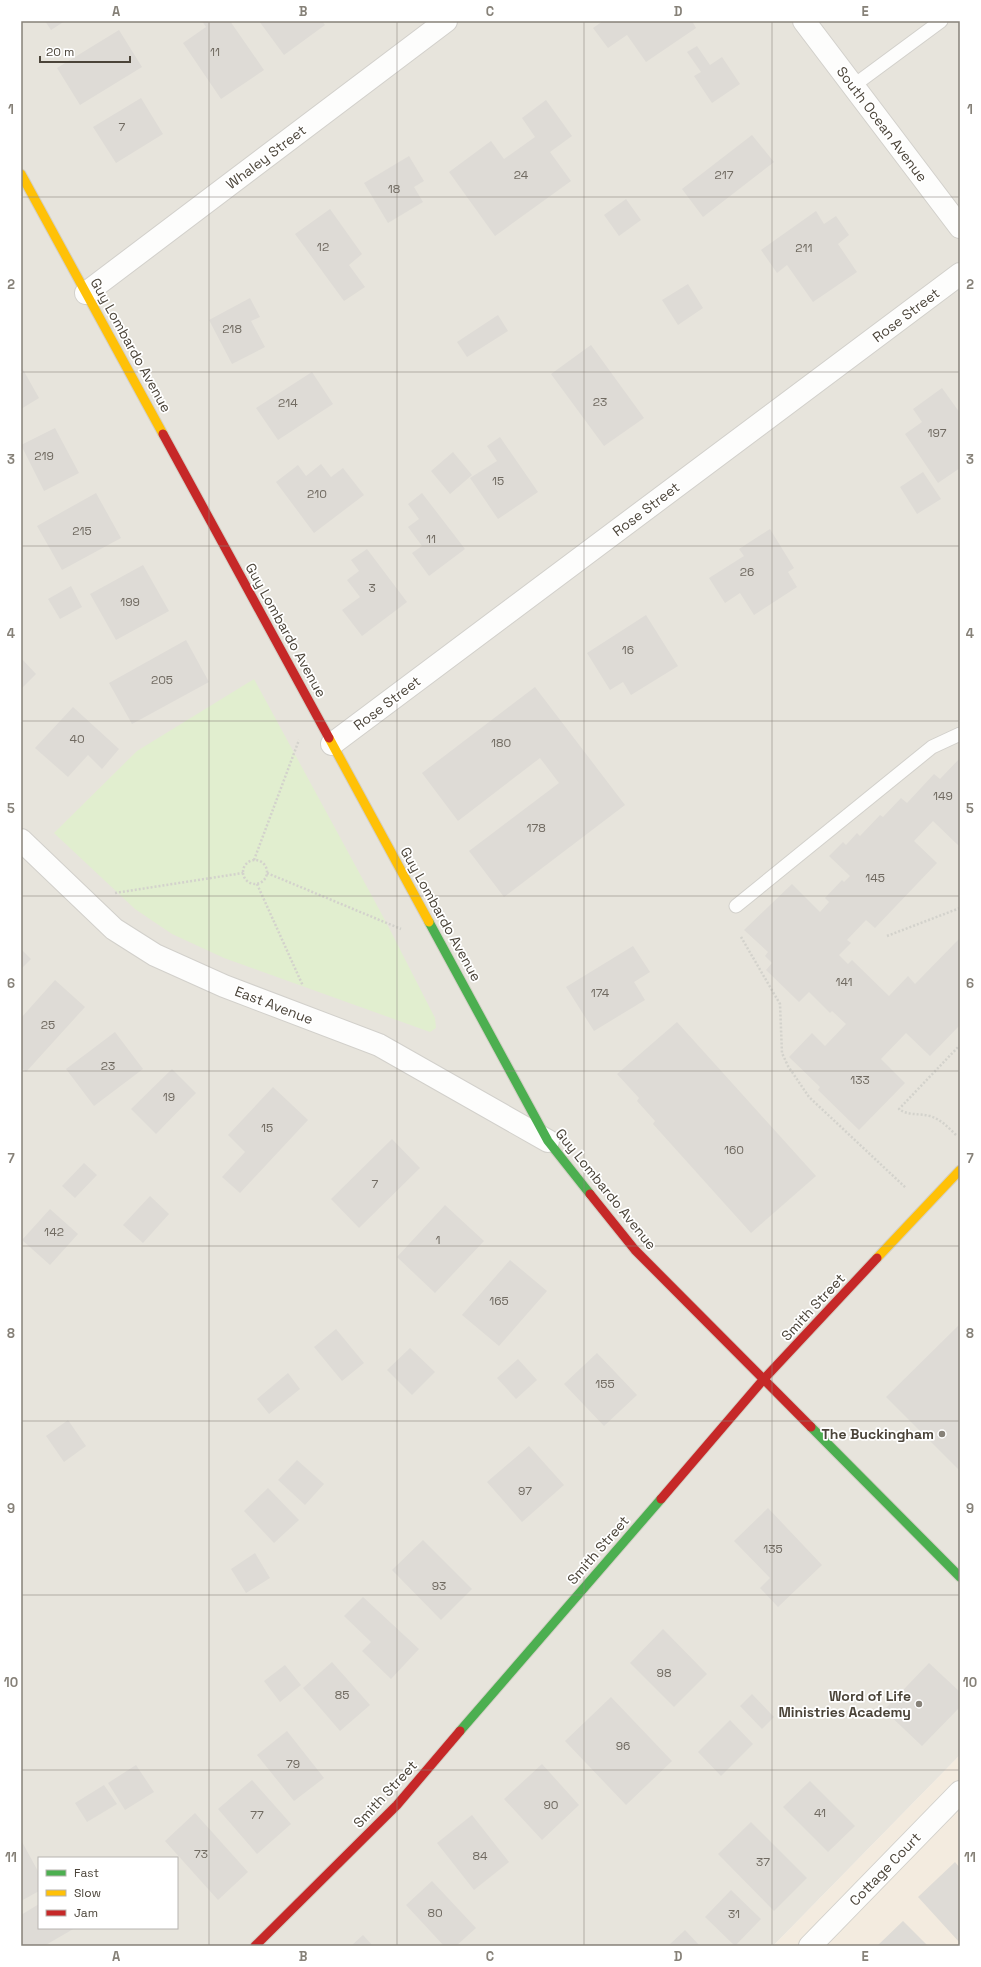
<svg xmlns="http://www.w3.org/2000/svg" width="981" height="1967" viewBox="0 0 981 1967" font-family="'Space Grotesk',sans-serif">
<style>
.residential{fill:#e7e4dc;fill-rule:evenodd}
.commercial{fill:#f3ebdf}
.green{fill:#e1eecf}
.building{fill:#dedbd6}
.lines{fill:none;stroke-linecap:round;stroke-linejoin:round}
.lane-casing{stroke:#d2d0cb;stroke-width:15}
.street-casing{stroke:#d2d0cb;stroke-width:24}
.fast-casing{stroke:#d3cfc5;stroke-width:11}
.slow-casing{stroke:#d3cfc5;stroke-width:11}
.jam-casing{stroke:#d3cfc5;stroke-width:11}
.path{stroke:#d3d2cc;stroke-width:2.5;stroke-dasharray:2 2;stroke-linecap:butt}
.lane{stroke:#fdfdfc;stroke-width:13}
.street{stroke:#fdfdfc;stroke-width:22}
.fast{stroke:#4caf50;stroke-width:9}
.slow{stroke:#ffc107;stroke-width:9}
.jam{stroke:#c62828;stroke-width:9}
.grid{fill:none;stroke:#868178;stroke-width:1;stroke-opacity:0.55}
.poi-dot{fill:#868178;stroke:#fff;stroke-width:1.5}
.labels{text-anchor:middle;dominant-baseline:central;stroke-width:3.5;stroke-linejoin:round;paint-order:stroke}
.number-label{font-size:12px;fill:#706a61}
.street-label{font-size:14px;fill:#4b4439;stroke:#fff}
.poi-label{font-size:14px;font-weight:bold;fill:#4b4439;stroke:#fff;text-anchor:end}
.neatline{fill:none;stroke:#868178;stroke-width:1.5}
.grid-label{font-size:13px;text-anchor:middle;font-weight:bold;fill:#868178}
</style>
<rect width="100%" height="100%" fill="#f4f2ee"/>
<!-- residential -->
<path class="residential" d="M21,21H960V1755L773,1946H21ZM39,1858H177V1928H39Z"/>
<!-- commercial -->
<path class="commercial" d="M960,1755V1946H773Z"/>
<!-- green -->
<path class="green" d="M254,679L386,922L435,1018L436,1028L430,1032L224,958L172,934L135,909L54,833L137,751Z"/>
<!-- building -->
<path class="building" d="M45,21H65L51,30Z
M202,21H230L264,70L221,99L183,43L206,27Z
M259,21H322L325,25L284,55Z
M603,21H692L696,28L646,62L627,35L608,48L593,28Z
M119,30L142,67L80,105L57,68Z
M697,46L710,65L722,57L740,84L712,103L694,76L701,72L687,52Z
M141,98L163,134L116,163L93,127Z
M546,100L572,136L550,152L571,181L495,236L449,172L491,141L504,159L535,137L522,118Z
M752,135L774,162L703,217L682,189Z
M409,156L424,181L414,187L423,202L388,223L364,183Z
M626,199L641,220L619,236L604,215Z
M330,209L362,254L349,265L365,287L344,301L295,234Z
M816,211L824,224L836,216L849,235L838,244L857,272L813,302L787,265L777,273L761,250Z
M688,284L703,308L678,325L662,300Z
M250,298L260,317L251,321L265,347L232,364L209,320Z
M498,315L508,331L467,357L457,342Z
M591,345L644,418L604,446L551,374Z
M21,366L39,398L21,409Z
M312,372L333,404L278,440L256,408Z
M942,388L960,413V468L938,483L905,434L922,422L913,409Z
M55,428L79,473L44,491L21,445Z
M500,437L538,492L498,519L470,478L497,461L487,446Z
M453,452L472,475L450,494L431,471Z
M321,464L331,477L343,468L364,495L314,533L276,482L298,465L306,476Z
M923,472L941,499L917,514L900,487Z
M96,493L121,538L62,570L37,526Z
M422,493L465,549L429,576L412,553L422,546L408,527L419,519L408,504Z
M770,529L794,568L788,572L797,587L754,615L740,593L725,603L709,578L744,556L739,549Z
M367,549L407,602L362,636L342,610L360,597L347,580L359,571L351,560Z
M143,565L169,611L116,640L90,594Z
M71,586L82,607L60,619L48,599Z
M646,615L678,666L631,695L623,682L610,690L587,653Z
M186,640L209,682L132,724L109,683Z
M21,658L36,674L21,689Z
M535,687L625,805L504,897L469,851L559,783L540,758L458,821L422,773Z
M73,707L119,749L102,769L88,755L68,777L35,748Z
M960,758V847L933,821L914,841L937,863L875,928L866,920L847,940L851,943L839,955L848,964L852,960L889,996L908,976L915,984L959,939L960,1025L930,1056L906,1033L881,1059L905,1083L859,1130L818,1090L820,1087L789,1057L812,1033L825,1046L846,1024L832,1011L830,1013L809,992L799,1002L766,970L772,963L765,956L768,952L744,930L792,884L820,912L829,902L825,898L842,880L844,882L850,876L829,856L843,842L846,845L857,833L860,836L880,815L883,817L901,798L907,803L934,774L940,779Z
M633,946L650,972L634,982L645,1000L594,1031L566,987Z
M21,949L31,959L21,969Z
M55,980L85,1007L26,1072L21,1067V1018Z
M677,1022L816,1176L751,1233L653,1124L655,1121L637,1101L639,1098L617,1074Z
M115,1032L143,1069L94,1106L66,1069Z
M172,1069L196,1093L156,1134L131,1109Z
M273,1087L308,1120L240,1193L222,1177L245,1152L228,1135Z
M392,1139L420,1168L359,1228L331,1199Z
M84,1163L97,1175L75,1198L62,1186Z
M150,1196L169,1214L143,1243L123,1225Z
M445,1205L484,1241L435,1293L397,1257Z
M50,1209L78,1234L50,1265L22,1240Z
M510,1260L547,1291L499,1346L462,1315Z
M960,1324V1471L886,1397Z
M336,1329L364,1363L342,1381L314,1347Z
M410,1348L435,1372L412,1395L387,1370Z
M597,1353L637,1395L604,1426L564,1384Z
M518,1359L537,1380L516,1399L497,1378Z
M288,1373L300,1389L269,1414L257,1399Z
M68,1420L86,1446L64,1462L46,1436Z
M529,1446L564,1485L522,1522L487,1482Z
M297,1460L324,1484L305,1505L278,1480Z
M268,1488L299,1520L274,1543L244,1511Z
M768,1508L822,1565L778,1607L760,1588L770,1578L734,1541Z
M423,1540L472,1589L441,1620L392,1570Z
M255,1553L270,1578L246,1593L231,1569Z
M363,1597L419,1649L391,1679L362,1651L371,1642L344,1616Z
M663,1629L707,1674L674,1707L630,1663Z
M332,1662L370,1705L340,1731L303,1688Z
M929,1663L960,1692V1707L922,1746L884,1710Z
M285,1665L301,1685L280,1702L264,1681Z
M752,1694L774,1717L762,1729L740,1706Z
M611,1697L672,1761L626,1805L565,1741Z
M730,1720L753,1744L721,1776L698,1752Z
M287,1731L324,1778L294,1801L257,1755Z
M542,1764L579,1805L542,1840L504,1799Z
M136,1765L154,1792L125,1810L108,1783Z
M252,1780L291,1824L257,1854L218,1809Z
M810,1781L855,1826L828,1852L783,1807Z
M104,1785L117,1804L87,1822L75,1803Z
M195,1813L248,1872L218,1900L165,1841Z
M472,1815L509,1862L474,1890L437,1843Z
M751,1822L807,1878L774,1911L718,1854Z
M21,1840L39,1873V1891L21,1901Z
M955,1862L960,1868V1943L918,1897Z
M432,1881L476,1928L456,1946H444L406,1905Z
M731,1890L761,1919L735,1946L705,1917Z
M39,1904V1928H75L44,1946H21V1915Z
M903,1921L928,1946H877Z
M685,1930L700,1946H668Z
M363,1935L373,1946H351Z"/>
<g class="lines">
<!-- lane casing -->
<g class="lane-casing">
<path id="lane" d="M853,86L941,21
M736,906L932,747L960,734"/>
</g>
<!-- street casing -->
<g class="street-casing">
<path id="street" d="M804,21L960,227
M86,293L446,21
M332,744L960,274
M21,840L114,929L155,955L224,986L379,1045L548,1141
M810,1946L960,1792"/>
</g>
<!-- fast casing -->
<g class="fast-casing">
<path id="fast" d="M429,922L548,1141L590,1194
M811,1427L960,1577
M460,1731L661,1499"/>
</g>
<!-- slow casing -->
<g class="slow-casing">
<path id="slow" d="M21,174L163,434
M329,738L429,922
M877,1258L960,1170"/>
</g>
<!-- jam casing -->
<g class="jam-casing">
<path id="jam" d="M163,434L329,738
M590,1194L635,1250L811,1427
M661,1499L763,1380L877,1258
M255,1946L397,1805L460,1731"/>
</g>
<!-- path -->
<path class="path" d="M243 872a12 12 0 1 1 24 0a12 12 0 1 1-24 0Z
M254,860L299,740
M267,873L401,929
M257,884L303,986
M115,893L243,873
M887,936L960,908
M741,937L780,1004L782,1053L788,1066L809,1097L906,1188
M956,1135C948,1127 940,1119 930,1116C919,1113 908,1116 899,1109L960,1045"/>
<!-- lane -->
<use href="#lane" class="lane"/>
<!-- street -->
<use href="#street" class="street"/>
<!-- fast -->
<use href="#fast" class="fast"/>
<!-- slow -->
<use href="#slow" class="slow"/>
<!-- jam -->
<use href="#jam" class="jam"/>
</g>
<!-- grid -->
<path class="grid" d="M209,21V1946M397,21V1946M584,21V1946M772,21V1946M21,197H960M21,372H960M21,546H960M21,721H960M21,896H960M21,1071H960M21,1246H960M21,1421H960M21,1595H960M21,1770H960"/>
<!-- markers -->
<g class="poi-dot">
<circle cx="942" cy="1434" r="4"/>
<circle cx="919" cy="1704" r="4"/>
</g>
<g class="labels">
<!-- number labels -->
<g class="number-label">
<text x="215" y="52">11</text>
<text x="122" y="127">7</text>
<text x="521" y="175">24</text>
<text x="724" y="175">217</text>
<text x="394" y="189">18</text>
<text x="323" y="247">12</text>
<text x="804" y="248">211</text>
<text x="232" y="329">218</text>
<text x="600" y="402">23</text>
<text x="288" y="403">214</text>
<text x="937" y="433">197</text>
<text x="44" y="456">219</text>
<text x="498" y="481">15</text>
<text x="317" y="494">210</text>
<text x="82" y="531">215</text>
<text x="431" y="539">11</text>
<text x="747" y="572">26</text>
<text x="372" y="588">3</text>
<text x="130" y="602">199</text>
<text x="628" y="650">16</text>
<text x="162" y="680">205</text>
<text x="77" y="739">40</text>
<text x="501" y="743">180</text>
<text x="943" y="796">149</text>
<text x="536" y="828">178</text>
<text x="875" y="878">145</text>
<text x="844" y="982">141</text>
<text x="600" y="993">174</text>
<text x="48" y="1025">25</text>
<text x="108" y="1066">23</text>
<text x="860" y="1080">133</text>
<text x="169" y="1097">19</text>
<text x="267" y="1128">15</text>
<text x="734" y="1150">160</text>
<text x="375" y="1184">7</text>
<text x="54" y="1232">142</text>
<text x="438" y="1240">1</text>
<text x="499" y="1301">165</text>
<text x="605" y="1384">155</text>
<text x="525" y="1491">97</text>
<text x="773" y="1549">135</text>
<text x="439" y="1586">93</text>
<text x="664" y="1673">98</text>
<text x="342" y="1695">85</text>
<text x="623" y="1746">96</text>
<text x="293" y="1764">79</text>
<text x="551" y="1805">90</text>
<text x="820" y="1813">41</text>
<text x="257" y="1815">77</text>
<text x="201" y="1854">73</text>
<text x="480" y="1856">84</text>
<text x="763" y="1862">37</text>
<text x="435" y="1913">80</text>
<text x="734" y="1914">31</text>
</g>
<!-- street labels -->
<g class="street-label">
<text transform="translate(882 124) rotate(53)">South Ocean Avenue</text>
<text transform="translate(266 157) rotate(-37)">Whaley Street</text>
<text transform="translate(906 315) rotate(-37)">Rose Street</text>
<text transform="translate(131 345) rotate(61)">Guy Lombardo Avenue</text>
<text transform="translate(646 509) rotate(-37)">Rose Street</text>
<text transform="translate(286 630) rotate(61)">Guy Lombardo Avenue</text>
<text transform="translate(387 703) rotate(-37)">Rose Street</text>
<text transform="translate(441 914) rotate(61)">Guy Lombardo Avenue</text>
<text transform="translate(274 1005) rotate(21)">East Avenue</text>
<text transform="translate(606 1189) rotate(51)">Guy Lombardo Avenue</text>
<text transform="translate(813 1307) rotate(-47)">Smith Street</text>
<text transform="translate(598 1550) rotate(-49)">Smith Street</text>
<text transform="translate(385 1794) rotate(-47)">Smith Street</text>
<text transform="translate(885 1869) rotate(-46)">Cottage Court</text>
</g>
<!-- poi labels -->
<g class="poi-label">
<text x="934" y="1434">The Buckingham</text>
<text x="911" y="1696">Word of Life<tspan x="911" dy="16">Ministries Academy</tspan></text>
</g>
</g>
<!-- border -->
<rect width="981" height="1967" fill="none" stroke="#ffffff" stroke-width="44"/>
<!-- legend -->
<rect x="38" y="1857" width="140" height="72" fill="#ffffff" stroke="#b7b4b0"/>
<rect x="46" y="1870" width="20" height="6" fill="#4caf50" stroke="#b7b4b0"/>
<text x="74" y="1877" font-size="12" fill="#4b4439">Fast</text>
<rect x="46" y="1890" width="20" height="6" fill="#ffc107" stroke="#b7b4b0"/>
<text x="74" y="1897" font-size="12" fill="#4b4439">Slow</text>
<rect x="46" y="1910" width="20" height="6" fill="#c62828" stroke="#b7b4b0"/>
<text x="74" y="1917" font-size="12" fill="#4b4439">Jam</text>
<!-- scale -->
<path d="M40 56v6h90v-6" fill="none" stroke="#4b4439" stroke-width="2"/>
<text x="46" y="56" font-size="12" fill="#4b4439" stroke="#ffffff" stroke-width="3" paint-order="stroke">20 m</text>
<rect x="22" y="22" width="937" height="1923" class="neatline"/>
<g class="grid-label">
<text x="116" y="16">A</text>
<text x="303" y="16">B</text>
<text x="490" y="16">C</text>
<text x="678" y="16">D</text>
<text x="865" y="16">E</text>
<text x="11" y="114">1</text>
<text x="970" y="114">1</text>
<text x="11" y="289">2</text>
<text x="970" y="289">2</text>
<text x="11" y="464">3</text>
<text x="970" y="464">3</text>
<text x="11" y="638">4</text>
<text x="970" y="638">4</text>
<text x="11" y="813">5</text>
<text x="970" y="813">5</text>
<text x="11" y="988">6</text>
<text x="970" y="988">6</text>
<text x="11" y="1163">7</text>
<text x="970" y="1163">7</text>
<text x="11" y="1338">8</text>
<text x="970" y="1338">8</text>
<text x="11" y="1513">9</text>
<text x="970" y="1513">9</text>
<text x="11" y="1687">10</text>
<text x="970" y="1687">10</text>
<text x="11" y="1862">11</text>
<text x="970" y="1862">11</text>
<text x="116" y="1961">A</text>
<text x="303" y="1961">B</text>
<text x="490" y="1961">C</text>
<text x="678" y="1961">D</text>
<text x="865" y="1961">E</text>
</g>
</svg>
